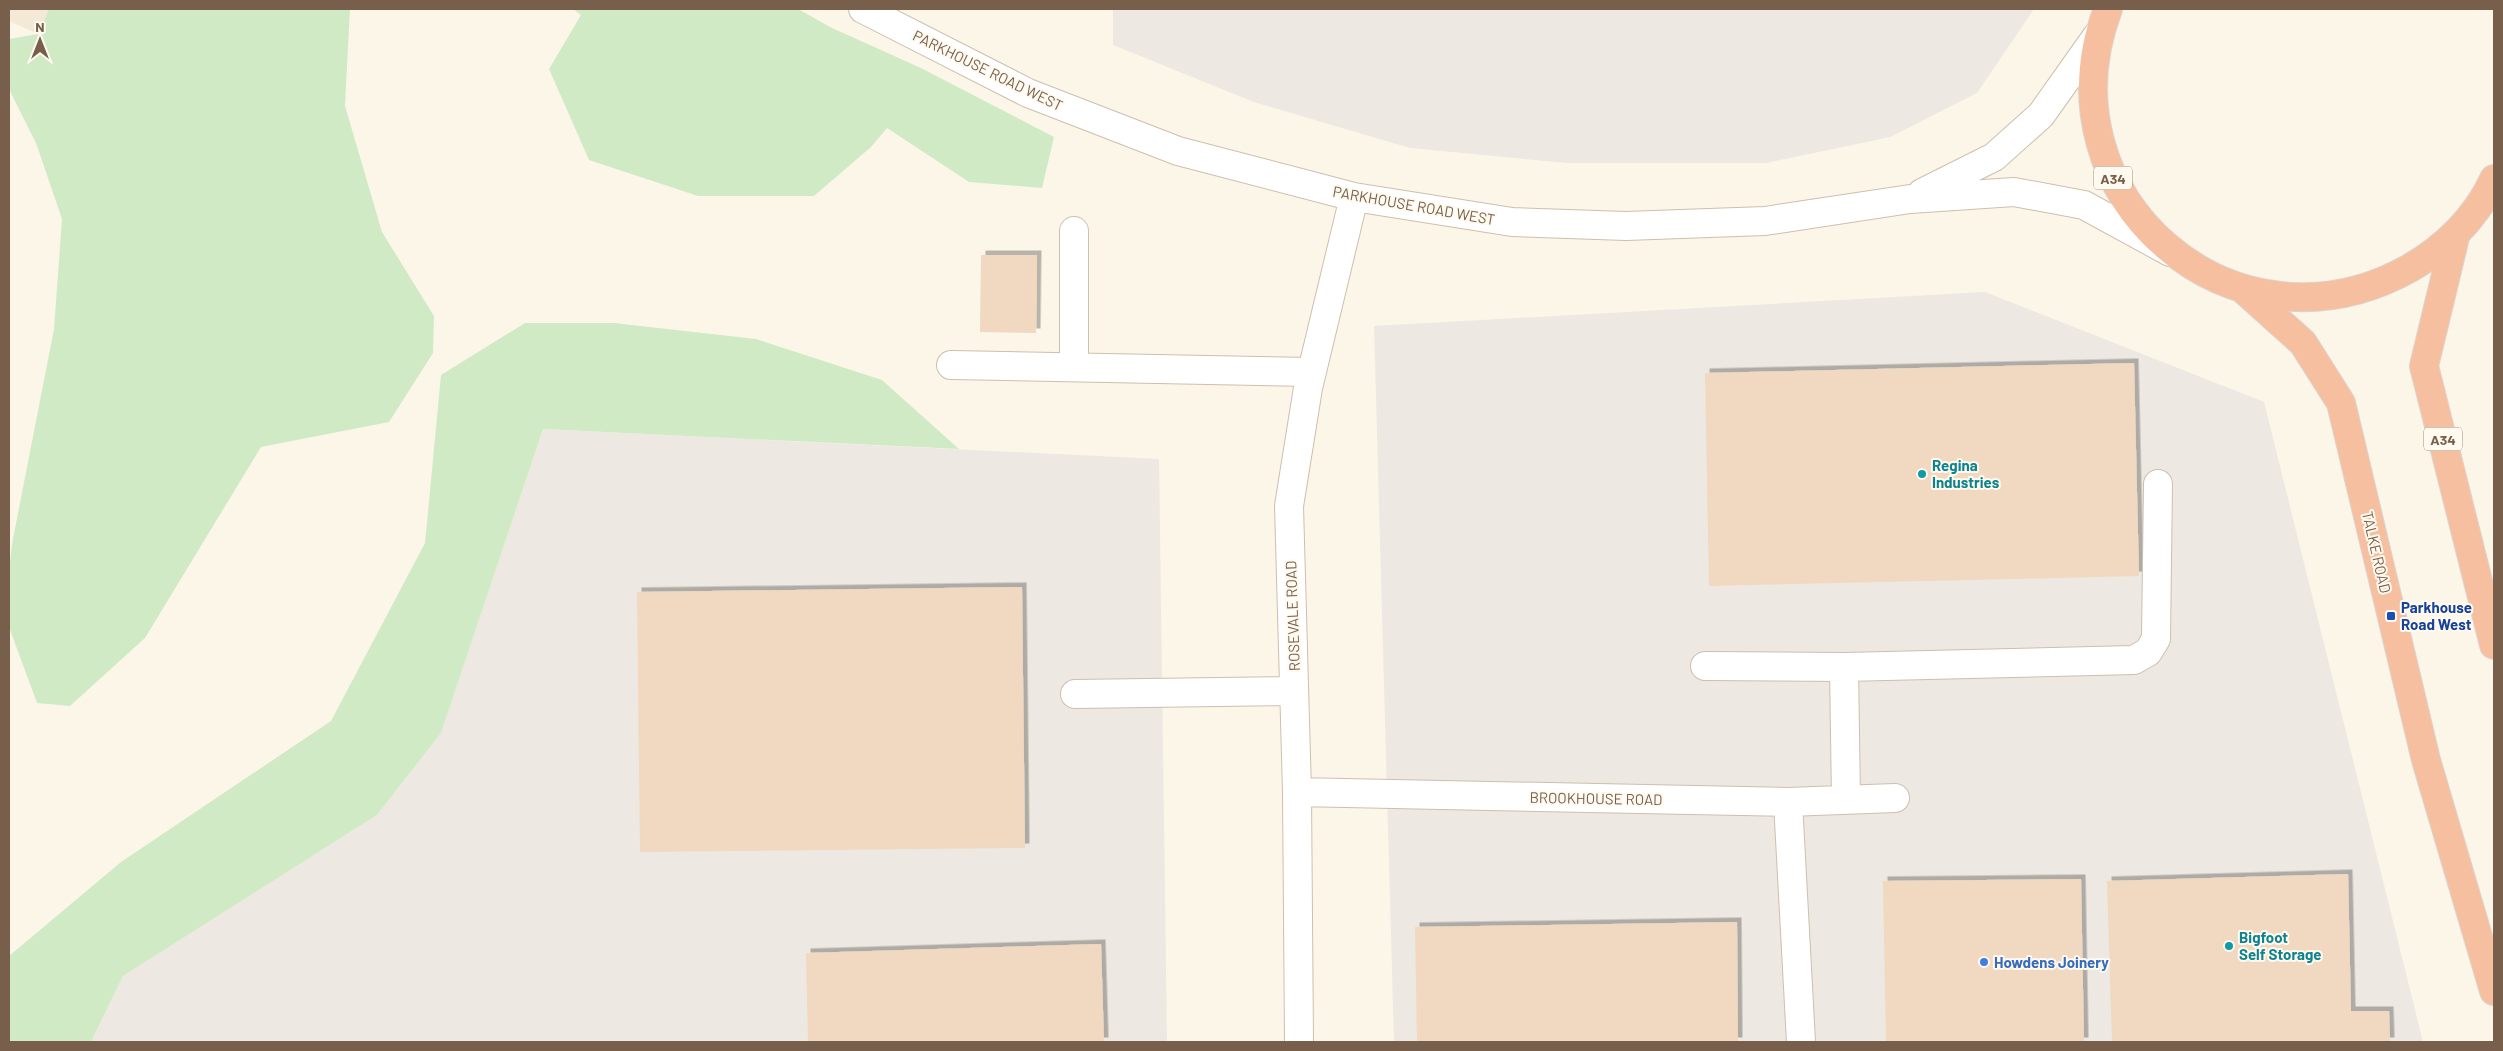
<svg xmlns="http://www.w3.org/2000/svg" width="2503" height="1051" viewBox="0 0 2503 1051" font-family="Barlow,sans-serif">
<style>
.residential{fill:#f4e9d6}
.industrial{fill:#ede8e1}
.green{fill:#d1eac6}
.building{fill:#f1d8c0;filter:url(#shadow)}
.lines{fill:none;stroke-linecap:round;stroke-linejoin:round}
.minor-casing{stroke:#cebfae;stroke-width:30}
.highway-casing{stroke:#dcd5d0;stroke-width:30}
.minor{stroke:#fff;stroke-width:28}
.highway{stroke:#f5bfa0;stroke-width:28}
.culture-dot{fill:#0f9aa8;stroke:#fffaef;stroke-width:2}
.transit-dot{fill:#1a4fb4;stroke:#fffaef;stroke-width:2}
.shop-dot{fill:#3f7fe0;stroke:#fffaef;stroke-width:2}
.labels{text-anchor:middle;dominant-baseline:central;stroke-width:4;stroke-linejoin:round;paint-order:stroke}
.shield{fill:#fffaef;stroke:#a08e7d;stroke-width:1}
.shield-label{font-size:14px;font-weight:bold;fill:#775f4c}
.street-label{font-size:15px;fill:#775f4c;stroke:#fffaef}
.culture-label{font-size:15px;font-weight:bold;fill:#0d838f;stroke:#fffaef;text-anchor:start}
.transit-label{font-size:15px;font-weight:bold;fill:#164399;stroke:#fffaef;text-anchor:start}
.shop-label{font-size:15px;font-weight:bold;fill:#366cbe;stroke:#fffaef;text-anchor:start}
</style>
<defs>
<filter id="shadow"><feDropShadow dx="4.5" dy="-4.5" stdDeviation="0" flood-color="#0004"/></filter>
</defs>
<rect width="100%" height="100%" fill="#fcf6e8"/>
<!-- residential -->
<path class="residential" d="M9,9H49L38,34L9,21Z"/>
<!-- industrial -->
<path class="industrial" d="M1113,9H2034L1977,93L1890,137L1766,163H1567L1410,148L1254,102L1113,45Z
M1985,292L2264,402L2423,1042H1394L1374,326Z
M543,429L1159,459L1167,1042H91L123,976L377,815L441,733Z"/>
<!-- green -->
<path class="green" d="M49,9H350L345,106L382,232L434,316L433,353L389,422L261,447L145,638L70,706L37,703L9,627V571L12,544L54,329L62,219L36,143L9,89V39L38,34Z
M573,9H798L832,28L921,68L1054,137L1042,188L969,182L887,128L871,147L814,196H698L589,160L549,69L581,15Z
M525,323H614L756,339L882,380L959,449L543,429L441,733L377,815L123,976L91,1042H9V956L121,862L331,721L425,543L441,375Z"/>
<!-- building -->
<path class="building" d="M981,255H1037L1036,333L980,332Z
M2134,363L2139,576L1709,586L1705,373Z
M1022,587L1025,848L640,852L637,592Z
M2348,874L2351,1011H2389L2390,1042H2112L2107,881Z
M2081,879L2084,1042H1886L1883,881Z
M1737,922L1738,1042H1417L1415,927Z
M1101,944L1104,1042H808L806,953Z"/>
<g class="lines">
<!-- minor casing -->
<g class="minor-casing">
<path id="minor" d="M863,9L1028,93L1178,151L1354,197L1512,222L1626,226L1765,221L1910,199L2014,192L2084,205L2170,252
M1922,193L1994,157L2041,115L2097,36
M951,365L1312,372
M1074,367V231
M1705,666L1844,667L2134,660L2148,652L2156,639L2158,484
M1844,667L1846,799
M1075,694L1294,691
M1297,792L1788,802L1895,798
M1788,802L1801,1042
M1299,1042L1297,792L1289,506L1308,388L1354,197"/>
</g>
<!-- highway casing -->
<g class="highway-casing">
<path id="highway" d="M2108,9C2037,197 2234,367 2410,268C2445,248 2477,217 2494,179
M2456,233L2424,366L2494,645
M2243,289L2303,343L2341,403L2426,760L2494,991"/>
</g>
<!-- minor -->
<use href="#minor" class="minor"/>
<!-- highway -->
<use href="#highway" class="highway"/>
</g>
<!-- markers -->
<g class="culture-dot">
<circle cx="1922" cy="474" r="5"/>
<circle cx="2229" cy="946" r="5"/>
</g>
<rect class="transit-dot" x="2386" y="611" width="10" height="10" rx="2.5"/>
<circle class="shop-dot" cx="1984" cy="962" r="5"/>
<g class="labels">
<!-- shield labels -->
<g class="shield">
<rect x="2094" y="166.5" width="38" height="23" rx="4"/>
<rect x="2424" y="427.5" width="38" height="23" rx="4"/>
</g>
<g class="shield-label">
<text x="2113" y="178">A34</text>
<text x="2443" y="439">A34</text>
</g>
<!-- street labels -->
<g class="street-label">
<text transform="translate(988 70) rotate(26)">PARKHOUSE ROAD WEST</text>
<text transform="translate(1414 205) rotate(10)">PARKHOUSE ROAD WEST</text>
<text transform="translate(2377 552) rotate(77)">TALKE ROAD</text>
<text transform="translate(1292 616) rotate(-92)">ROSEVALE ROAD</text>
<text transform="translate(1596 798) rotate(1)">BROOKHOUSE ROAD</text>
</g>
<!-- culture labels -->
<g class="culture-label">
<text x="1932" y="465">Regina<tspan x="1932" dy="17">Industries</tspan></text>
<text x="2239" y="937">Bigfoot<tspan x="2239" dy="17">Self Storage</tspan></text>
</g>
<!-- transit labels -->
<g class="transit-label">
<text x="2401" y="607">Parkhouse<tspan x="2401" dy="17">Road West</tspan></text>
</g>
<!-- shop labels -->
<g class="shop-label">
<text x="1994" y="962">Howdens Joinery</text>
</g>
</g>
<!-- border -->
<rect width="2503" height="1051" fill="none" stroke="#775f4c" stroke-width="20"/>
<!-- north arrow -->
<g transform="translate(40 40)" stroke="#fffaef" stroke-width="4" paint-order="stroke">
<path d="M0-4L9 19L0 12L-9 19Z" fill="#775f4c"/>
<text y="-8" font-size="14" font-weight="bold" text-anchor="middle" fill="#775f4c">N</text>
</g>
</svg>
